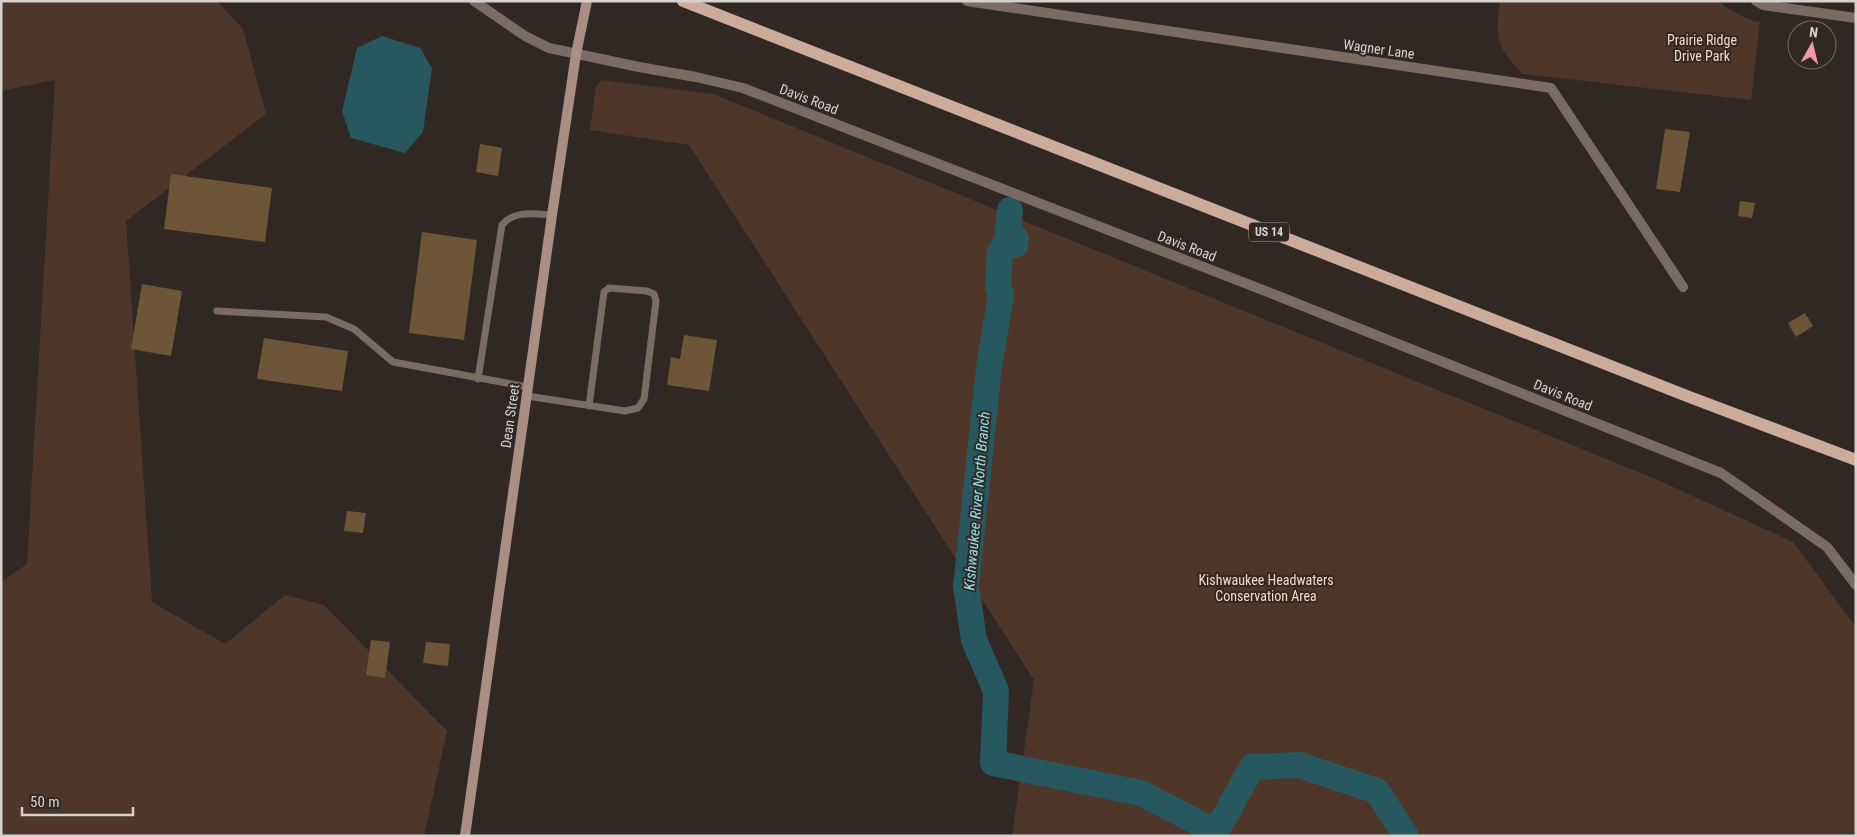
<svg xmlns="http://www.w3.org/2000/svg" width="1857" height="837" viewBox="0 0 1857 837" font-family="'Roboto Condensed',sans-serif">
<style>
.green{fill:#4e3628}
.water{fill:#27575f}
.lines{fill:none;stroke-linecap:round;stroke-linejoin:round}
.river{stroke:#27575f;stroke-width:26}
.building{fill:#6c5637}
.lane{stroke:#7b6b63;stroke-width:7}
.street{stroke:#7b6b63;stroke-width:10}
.secondary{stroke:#a98f83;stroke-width:10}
.primary{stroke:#cdab9b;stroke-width:12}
.labels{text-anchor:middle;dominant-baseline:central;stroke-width:4;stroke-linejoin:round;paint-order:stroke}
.shield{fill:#312823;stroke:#a69f9b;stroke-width:1}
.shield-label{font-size:12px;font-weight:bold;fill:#d8d2cf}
.park-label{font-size:14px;fill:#fcd7c2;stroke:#312823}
.street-label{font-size:14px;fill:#d8d2cf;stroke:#312823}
.water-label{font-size:15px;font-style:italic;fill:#8de1f0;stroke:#312823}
</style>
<rect width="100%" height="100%" fill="#312823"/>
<!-- green -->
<path class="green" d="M1,1H217L243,29L266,114L126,221L152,602L225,644L285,595L324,605L447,731L424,836H1V582L27,564L55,80L1,91Z
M1500,1H1718C1731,11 1744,19 1760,22L1751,100L1523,74C1495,46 1496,39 1500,1Z
M602,80L713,94L1658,480L1793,542L1856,627V836H1012L1034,680L689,145L590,130L596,86Z"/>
<!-- water -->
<path class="water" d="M382,36L420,48L432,68L423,132L405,153L351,138L342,111L357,48Z"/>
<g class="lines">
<!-- river -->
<path class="river" d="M1010,210L1008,230L1016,239L1015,245L1005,244L1000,251L998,286L1001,295L989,367L966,586L974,640L996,691L993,763L1141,793L1216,832L1252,767L1299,765L1377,791L1406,836"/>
</g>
<!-- building -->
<path class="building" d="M1665,129L1690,132L1680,192L1656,189Z
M480,144L502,148L498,176L476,172Z
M171,174L272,188L265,242L164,229Z
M1740,201L1755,203L1752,218L1738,216Z
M422,232L477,240L464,340L409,333Z
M142,284L182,291L171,356L131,349Z
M1805,313L1813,326L1796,337L1788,323Z
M684,335L717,340L709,391L667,385L671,357L680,359Z
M264,338L348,351L342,391L257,379Z
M347,511L366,513L363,533L344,531Z
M371,640L390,642L385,678L366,675Z
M426,642L450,644L448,666L423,663Z"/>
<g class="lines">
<!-- lane -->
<path class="lane" d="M217,311L326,317L354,329L393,362L528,387
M478,379L502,225C514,210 534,214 552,215
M527,396L625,411L638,408L644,399L656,301L654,294L647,291L609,288L604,292L589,406"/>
<!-- street -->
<path class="street" d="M474,1L525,36L549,48L639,67L696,77L743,88L1278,296L1721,473L1827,547L1856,585
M967,1L1551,88L1683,287
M1756,1L1763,5L1856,18"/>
<!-- secondary -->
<path class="secondary" d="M465,836L552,215L576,54L587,1"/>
<!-- primary -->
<path class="primary" d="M683,1L1692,398L1856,460"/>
</g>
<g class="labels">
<!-- shield labels -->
<rect class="shield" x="1249" y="222.5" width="40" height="19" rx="4"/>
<g class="shield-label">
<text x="1269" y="232">US 14</text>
</g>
<!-- park labels -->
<g class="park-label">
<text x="1702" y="40">Prairie Ridge<tspan x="1702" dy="16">Drive Park</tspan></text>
<text x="1266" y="580">Kishwaukee Headwaters<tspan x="1266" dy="16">Conservation Area</tspan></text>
</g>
<!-- street labels -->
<g class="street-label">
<text transform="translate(1379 49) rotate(8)">Wagner Lane</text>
<text transform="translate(809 99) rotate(21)">Davis Road</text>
<text transform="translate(1187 246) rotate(21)">Davis Road</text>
<text transform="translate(1563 395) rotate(22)">Davis Road</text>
<text transform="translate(510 416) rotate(-82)">Dean Street</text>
</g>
<!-- water labels -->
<g class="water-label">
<text transform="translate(977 501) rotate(-85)">Kishwaukee River North Branch</text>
</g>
</g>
<!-- border -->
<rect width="1857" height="837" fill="none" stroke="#d8d2cf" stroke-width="5"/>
<!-- north arrow -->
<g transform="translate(1812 45) rotate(8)"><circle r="24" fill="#312823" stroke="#746c68"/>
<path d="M0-4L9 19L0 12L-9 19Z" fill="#f49aa7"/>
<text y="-8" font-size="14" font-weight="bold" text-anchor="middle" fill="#d8d2cf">N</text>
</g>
<!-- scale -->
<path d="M22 807v8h111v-8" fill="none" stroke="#d8d2cf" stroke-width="2.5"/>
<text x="30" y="807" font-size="15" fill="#d8d2cf" stroke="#312823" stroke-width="4" paint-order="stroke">50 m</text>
</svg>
